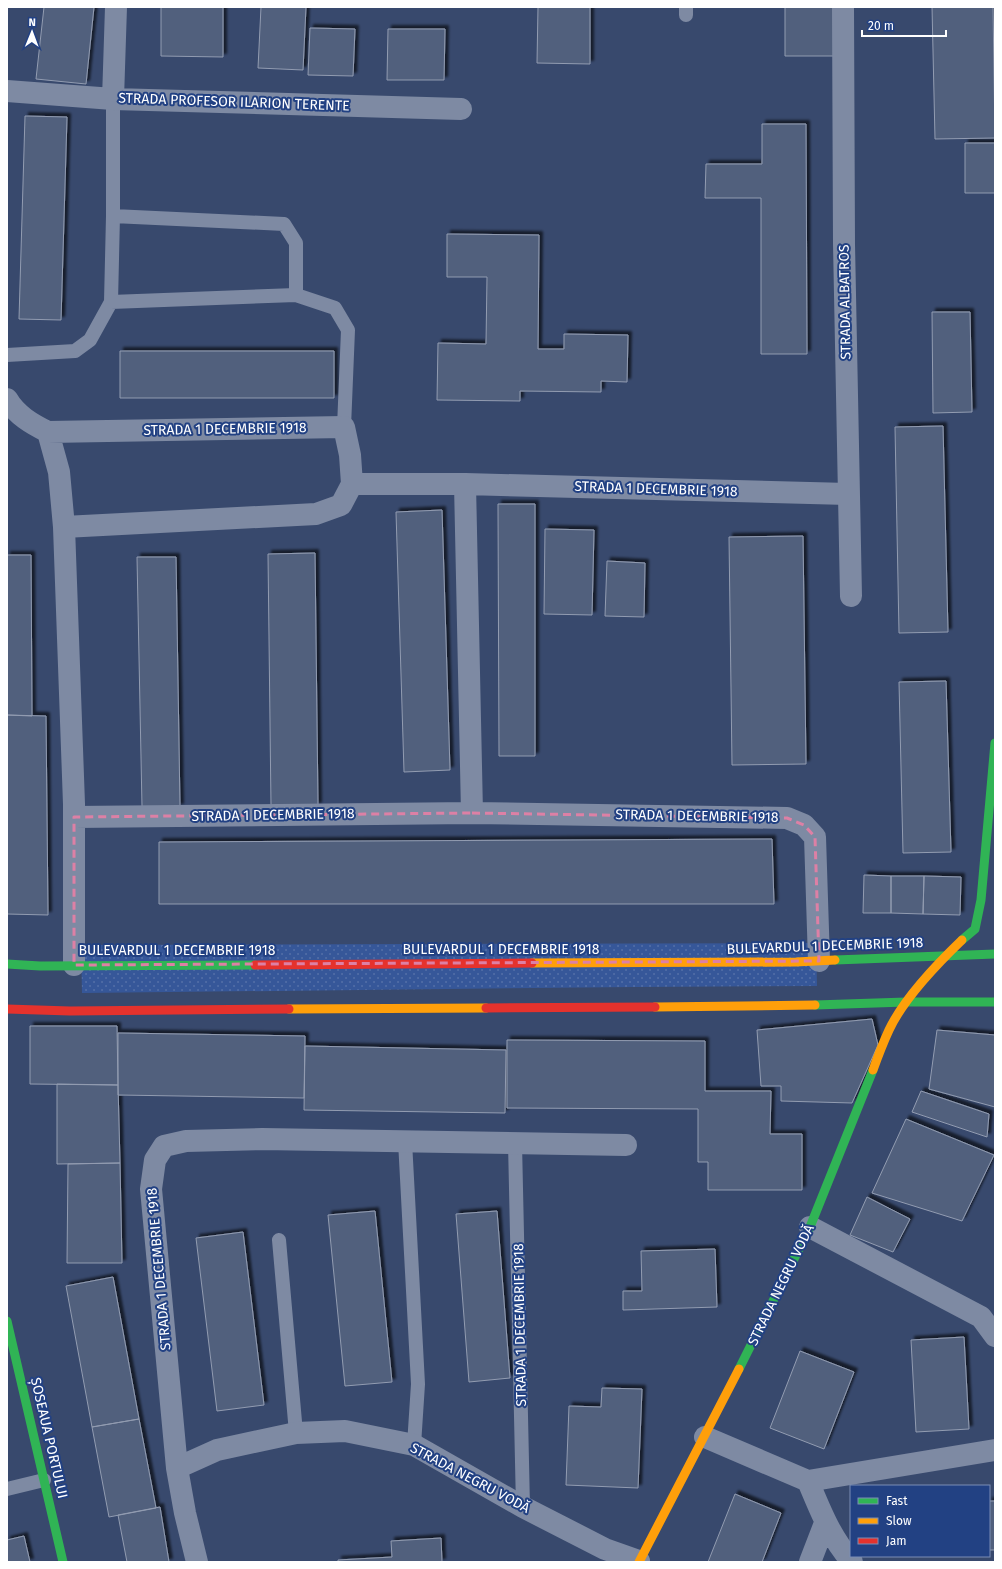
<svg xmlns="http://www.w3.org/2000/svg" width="1002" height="1569" viewBox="0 0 1002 1569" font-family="'Fira Sans',sans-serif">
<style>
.grass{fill:url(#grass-dots)}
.building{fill:#51607d;stroke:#929cb1;filter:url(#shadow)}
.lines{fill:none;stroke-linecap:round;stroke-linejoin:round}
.lane{stroke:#7e8aa3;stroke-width:14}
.street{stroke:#7e8aa3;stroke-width:22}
.fast{stroke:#30b455;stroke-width:9}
.slow{stroke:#ff9f0a;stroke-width:9}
.jam{stroke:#e5322d;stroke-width:9}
.marked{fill:none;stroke:#dd80a5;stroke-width:3;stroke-dasharray:8 5;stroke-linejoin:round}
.labels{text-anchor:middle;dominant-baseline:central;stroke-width:4;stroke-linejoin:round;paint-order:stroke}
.street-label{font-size:14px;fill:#fff;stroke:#224183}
</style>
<defs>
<pattern id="grass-dots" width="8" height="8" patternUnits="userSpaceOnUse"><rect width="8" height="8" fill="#365799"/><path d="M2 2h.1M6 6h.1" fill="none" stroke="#5470a8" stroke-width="1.8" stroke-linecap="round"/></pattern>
<filter id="shadow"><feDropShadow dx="3.5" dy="-3.5" stdDeviation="1" flood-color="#0009"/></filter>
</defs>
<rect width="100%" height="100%" fill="#38496d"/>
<!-- grass -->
<path class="grass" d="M816,943L817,986L634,987L82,993L81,945Z"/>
<!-- building -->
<path class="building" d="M44,7H94L86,84L36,79Z
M161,7H223V57L161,56Z
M261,7H306L303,70L258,68Z
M538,7H590V64L537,63Z
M785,7H837L836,56H785Z
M932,7H993L995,138L935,139Z
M310,28L355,29L353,76L308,75Z
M388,29H445L444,80H387Z
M25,116L67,117L61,320L19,319Z
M762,124H806L807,354H761V198H705L706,164H762Z
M965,143H995V193H965Z
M447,234L539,235L538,349H564V334L628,335L627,382L601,381V392L520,391V401L437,400L438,343L486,344L487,277H447Z
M932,312H970L972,412L933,413Z
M120,351H334V398H120Z
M943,426L948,632L899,633L895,427Z
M498,504H535V756H499Z
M442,510L450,770L404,772L396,512Z
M545,529L594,530L592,615L544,614Z
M803,536L806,764L732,765L729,537Z
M315,553L318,806H271L268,554Z
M7,555H31L32,716L7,715Z
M137,557H176L180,807H142Z
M607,561L645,563L644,617L605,616Z
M946,681L951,852L903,853L899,682Z
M7,715L46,716L48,915L7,914Z
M772,839L774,904H159V842Z
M864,875L891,876V913H863Z
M891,876H924L923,914L891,913Z
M924,876L961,877L960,915L923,914Z
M872,1019L878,1045L852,1103L781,1101V1086H761L757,1030Z
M30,1026H117L118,1085L30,1084Z
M937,1030L995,1035V1107L929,1089Z
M118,1033L305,1036L304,1098L118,1095Z
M507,1040L705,1041V1091H771L770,1134H802V1190H708V1162H698V1109L507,1108Z
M305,1046L506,1050L505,1113L304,1110Z
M57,1084L118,1085L120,1163L57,1164Z
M921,1091L989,1114L987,1137L912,1112Z
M906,1119L994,1155L962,1221L872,1193Z
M120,1163L122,1263H67L68,1164Z
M867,1197L910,1219L893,1252L850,1235Z
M375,1211L392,1382L345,1386L328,1215Z
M497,1211L510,1378L469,1382L456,1214Z
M243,1232L264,1405L217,1411L196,1238Z
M715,1249L717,1307L623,1310V1291H642L641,1251Z
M113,1277L139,1419L92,1427L66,1286Z
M964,1337L969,1429L916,1432L911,1340Z
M800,1351L854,1372L824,1449L770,1428Z
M602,1388L642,1389L638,1488L566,1485L569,1406L601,1407Z
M139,1419L156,1508L109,1517L92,1427Z
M735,1494L781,1513L762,1562H708Z
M989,1501H995V1550H989Z
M160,1507L169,1562H127L118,1515Z
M24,1536L30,1562H7V1540Z
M441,1538L442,1562H338V1560L392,1557L391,1541Z"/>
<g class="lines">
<!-- lane -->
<path class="lane" d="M686,7V15
M113,99V216L284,224L296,243V295
M111,302L113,216
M7,355L75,351L90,340L111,302L296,295L335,308L348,330L344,427
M405,1141L418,1384L414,1445
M515,1143L523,1507
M279,1240L296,1433
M7,1489L44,1480"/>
<!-- street -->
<path class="street" d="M843,7L844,244L851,596
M7,91L113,99L461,109
M113,99L116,7
M7,399C16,415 32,424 48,432L344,427L350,455L352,484L341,505L316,514L64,527
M48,432L59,472L64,527L74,804V965
M352,484H465L848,494
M465,484L472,813
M74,817L472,813L787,818L804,825L815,837L819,961
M810,1227L981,1317L995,1336
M705,1437L808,1481C821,1512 830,1536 852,1562
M177,1468L151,1189L155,1160L164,1146L186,1141L262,1139L626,1145
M808,1481L995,1450
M197,1562L185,1513L177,1468L217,1450L296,1433L345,1431L414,1445L523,1507L605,1549L639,1561
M810,1562L825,1523"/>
<!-- fast -->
<path class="fast" d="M962,940L975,929L981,900L995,743
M835,960L995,954
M7,964L40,966L255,965
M815,1005L906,1002H995
M7,1321L63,1562
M739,1369L810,1227L873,1070"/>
<!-- slow -->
<path class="slow" d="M532,963L796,962L835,960
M655,1007L815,1005
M289,1009L486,1008
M873,1070C878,1056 883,1043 889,1030C904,998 937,964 962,940
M639,1562L739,1369"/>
<!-- jam -->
<path class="jam" d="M255,965L532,963
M486,1008L655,1007
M7,1009L70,1011L289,1009"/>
</g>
<!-- marked area -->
<path class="marked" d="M472,813L787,818L804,825L815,837L819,961L74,965V817Z"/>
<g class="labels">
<!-- street labels -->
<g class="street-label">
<text transform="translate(234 102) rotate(2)">STRADA PROFESOR ILARION TERENTE</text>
<text transform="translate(845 302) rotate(-91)">STRADA ALBATROS</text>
<text transform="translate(225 429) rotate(-1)">STRADA 1 DECEMBRIE 1918</text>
<text transform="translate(656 489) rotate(2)">STRADA 1 DECEMBRIE 1918</text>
<text transform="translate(273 815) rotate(-1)">STRADA 1 DECEMBRIE 1918</text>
<text transform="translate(697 816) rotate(1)">STRADA 1 DECEMBRIE 1918</text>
<text transform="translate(825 946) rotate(-2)">BULEVARDUL 1 DECEMBRIE 1918</text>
<text x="501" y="949">BULEVARDUL 1 DECEMBRIE 1918</text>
<text x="177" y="950">BULEVARDUL 1 DECEMBRIE 1918</text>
<text transform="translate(159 1269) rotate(-95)">STRADA 1 DECEMBRIE 1918</text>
<text transform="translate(781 1285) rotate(-64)">STRADA NEGRU VODĂ</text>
<text transform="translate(520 1325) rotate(-91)">STRADA 1 DECEMBRIE 1918</text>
<text transform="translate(49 1438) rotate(77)">ȘOSEAUA PORTULUI</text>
<text transform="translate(470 1478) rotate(28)">STRADA NEGRU VODĂ</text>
</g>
</g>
<!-- border -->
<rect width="1002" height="1569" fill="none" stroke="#ffffff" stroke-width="16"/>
<!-- legend -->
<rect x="850" y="1485" width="140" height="72" fill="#224183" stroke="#7a8db5"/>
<rect x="858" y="1498" width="20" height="6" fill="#30b455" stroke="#7a8db5"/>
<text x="886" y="1505" font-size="12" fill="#ffffff">Fast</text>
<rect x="858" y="1518" width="20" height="6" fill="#ff9f0a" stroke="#7a8db5"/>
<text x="886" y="1525" font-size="12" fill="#ffffff">Slow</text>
<rect x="858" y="1538" width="20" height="6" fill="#e5322d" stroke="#7a8db5"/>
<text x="886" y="1545" font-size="12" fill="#ffffff">Jam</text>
<!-- north arrow -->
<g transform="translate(32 32) rotate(1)" stroke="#224183" stroke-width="3" paint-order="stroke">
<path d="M0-3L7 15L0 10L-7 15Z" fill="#ffffff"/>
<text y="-6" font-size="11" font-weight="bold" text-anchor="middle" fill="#ffffff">N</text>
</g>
<!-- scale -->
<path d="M862 30v6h84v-6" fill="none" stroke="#ffffff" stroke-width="2"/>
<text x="868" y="30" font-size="12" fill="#ffffff" stroke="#224183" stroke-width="3" paint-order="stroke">20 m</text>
</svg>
